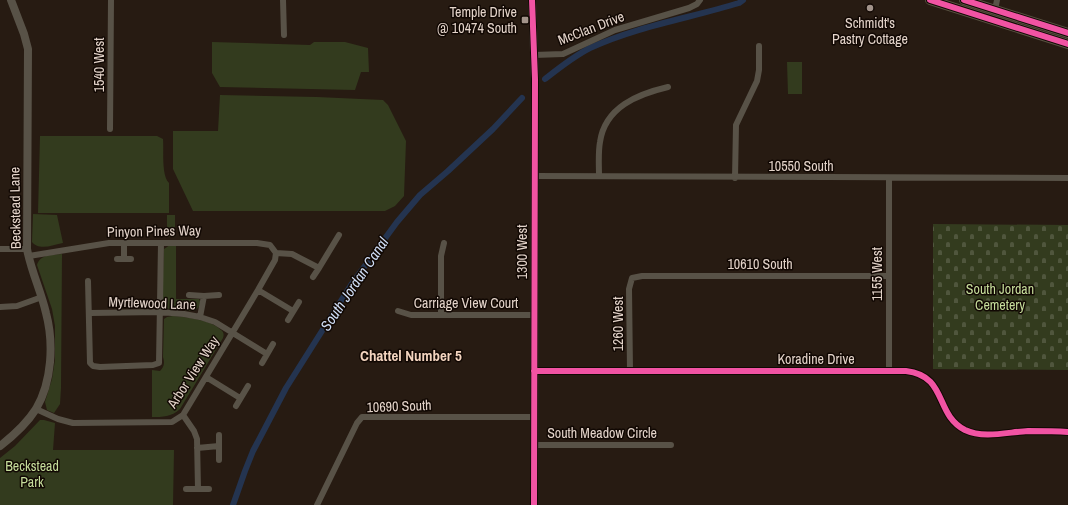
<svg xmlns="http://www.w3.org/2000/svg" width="1068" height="505" viewBox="0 0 1068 505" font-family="'Archivo Narrow',sans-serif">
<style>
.green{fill:#333b1e}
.cemetery{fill:url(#cemetery-stones)}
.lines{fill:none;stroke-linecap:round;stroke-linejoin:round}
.canal{stroke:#243450;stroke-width:6}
.minor{stroke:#585247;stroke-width:6}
.tertiary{stroke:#585247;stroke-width:8}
.primary{stroke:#585140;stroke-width:10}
.cycleway-casing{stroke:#110803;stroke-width:8}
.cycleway{stroke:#f153a3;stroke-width:6}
.poi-dot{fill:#a2938a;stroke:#110803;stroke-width:1.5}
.labels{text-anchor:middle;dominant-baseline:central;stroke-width:3;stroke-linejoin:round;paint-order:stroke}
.poi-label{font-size:14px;fill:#e4d4ca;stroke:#110803;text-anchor:end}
.street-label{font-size:14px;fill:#e4d4ca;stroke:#110803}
.park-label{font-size:14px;fill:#c6dd9b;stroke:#110803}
.water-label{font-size:15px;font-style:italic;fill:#d0def6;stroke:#110803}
.neighbourhood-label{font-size:15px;font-weight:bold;fill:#f3d4bf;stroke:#110803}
</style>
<defs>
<pattern id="cemetery-stones" width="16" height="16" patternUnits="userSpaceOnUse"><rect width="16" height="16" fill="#333b1e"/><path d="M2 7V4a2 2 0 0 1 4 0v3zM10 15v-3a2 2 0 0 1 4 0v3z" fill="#50563d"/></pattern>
</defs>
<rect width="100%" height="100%" fill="#271b12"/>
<!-- green -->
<path class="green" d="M212,42L310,45L314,42H345L368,48L369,72H361L355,90L220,87L212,73Z
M787,62H802V94H788Z
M220,95L317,97L383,100L388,105L406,141L404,196L395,206L385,211H193L173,169V131H218Z
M40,136H157L163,139C164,150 161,175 169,183V213H38Z
M33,214L57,215L63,243C53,245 39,251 32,242Z
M167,215H175V237H167Z
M170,245H176V299H199L201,303L198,308L194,311L169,309L165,307L162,301L164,249Z
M62,254L61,388L60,404L54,413L47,410L45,402L52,379L55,360V326L52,309L37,265C40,254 53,255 62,254Z
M173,316C187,317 211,320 221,330C224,332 224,335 223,338L180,409C171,417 163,417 152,417V370L160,371C164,367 165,363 163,357L164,319L167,317Z
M40,420H44L55,423L53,450H174L173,505H0V458L15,446Z"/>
<!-- cemetery -->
<path class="cemetery" d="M933,224L1068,225V370L933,369Z"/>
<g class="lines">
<!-- canal -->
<path class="canal" d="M545,79C559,68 574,56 590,48C638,26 690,18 739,3L743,0
M233,505L245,471L253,451L286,388L351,285L397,222L420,195L448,171L493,129L522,98"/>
<!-- minor -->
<path class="minor" d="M283,0L284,35
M995,10L997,0
M534,55L563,54L615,30L689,8L697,4L700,0
M110,129L111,0
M534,176L1068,178
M599,176C599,165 598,153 600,142C605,107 638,94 668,87
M735,178L736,125L757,81L759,70V46
M889,178V371
M0,249H27
M276,253L292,254L319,268L339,235
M29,256L109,243H257L270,245L276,253
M117,259H131
M124,259V243
M313,277L319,268
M88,281L90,363L93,366L100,367L153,365L159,363L161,243
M258,290L293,311
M189,295L204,296L219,295
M0,307L17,306L42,297
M398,311L411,315H534
M90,313L160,312L184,314L200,317L215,322L267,354
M441,315V256L444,243
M200,317L204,296
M288,320L299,302
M262,363L273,344
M534,371H906C948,376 934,414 965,430C984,439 1008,432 1028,431C1041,431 1055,431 1068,432
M630,371L629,289L632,278L642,276H889
M206,377L240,398
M236,406L248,386
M36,409L58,419L73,423L172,422L183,415L258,290L275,260L276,253
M183,415L194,431L197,439L198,489
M219,435V460
M534,445H671
M197,448L219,446
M186,489H209
M317,505L357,423L362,417H534"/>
<!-- tertiary -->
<path class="tertiary" d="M532,0L535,79L534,505
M0,446C13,436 27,423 36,409C52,382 54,343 46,313C41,291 31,271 27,249L28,49L24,34L11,0"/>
<!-- primary -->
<path class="primary" d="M930,0L1068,44
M964,0L1068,33"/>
<!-- cycleway casing -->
<g class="cycleway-casing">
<path id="cycleway" d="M532,0L535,79L534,505
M930,0L1068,44
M964,0L1068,33
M534,371H906C948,376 934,414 965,430C984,439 1008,432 1028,431C1041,431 1055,431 1068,432"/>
</g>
<!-- cycleway -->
<use href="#cycleway" class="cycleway"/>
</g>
<!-- markers -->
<g class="poi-dot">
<circle cx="870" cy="8" r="4"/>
<rect x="521" y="16" width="8" height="8" rx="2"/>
</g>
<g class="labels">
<!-- poi labels -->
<g class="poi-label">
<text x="517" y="12">Temple Drive<tspan x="517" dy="16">@ 10474 South</tspan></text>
<text x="870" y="23" text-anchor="middle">Schmidt's<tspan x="870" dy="16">Pastry Cottage</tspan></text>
</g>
<!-- street labels -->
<g class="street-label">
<text transform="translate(591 28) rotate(-21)">McClan Drive</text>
<text transform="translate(99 65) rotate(-90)">1540 West</text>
<text x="801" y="166">10550 South</text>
<text transform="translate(15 208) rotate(-91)">Beckstead Lane</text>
<text transform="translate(154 231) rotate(-1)">Pinyon Pines Way</text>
<text transform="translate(522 252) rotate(-90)">1300 West</text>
<text x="760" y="264">10610 South</text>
<text transform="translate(877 274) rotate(-90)">1155 West</text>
<text transform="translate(152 303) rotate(2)">Myrtlewood Lane</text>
<text x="466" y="303">Carriage View Court</text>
<text transform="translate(618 324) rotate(-90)">1260 West</text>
<text x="816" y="359">Koradine Drive</text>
<text transform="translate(193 372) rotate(-57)">Arbor View Way</text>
<text transform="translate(399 406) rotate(-2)">10690 South</text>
<text x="602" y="433">South Meadow Circle</text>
</g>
<!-- park labels -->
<g class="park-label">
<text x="1000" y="289">South Jordan<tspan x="1000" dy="16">Cemetery</tspan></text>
<text x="32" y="466">Beckstead<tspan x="32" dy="16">Park</tspan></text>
</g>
<!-- water labels -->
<g class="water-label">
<text transform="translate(354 284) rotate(-56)">South Jordan Canal</text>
</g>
<!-- neighbourhood labels -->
<g class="neighbourhood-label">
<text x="411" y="355">Chattel Number 5</text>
</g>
</g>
</svg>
